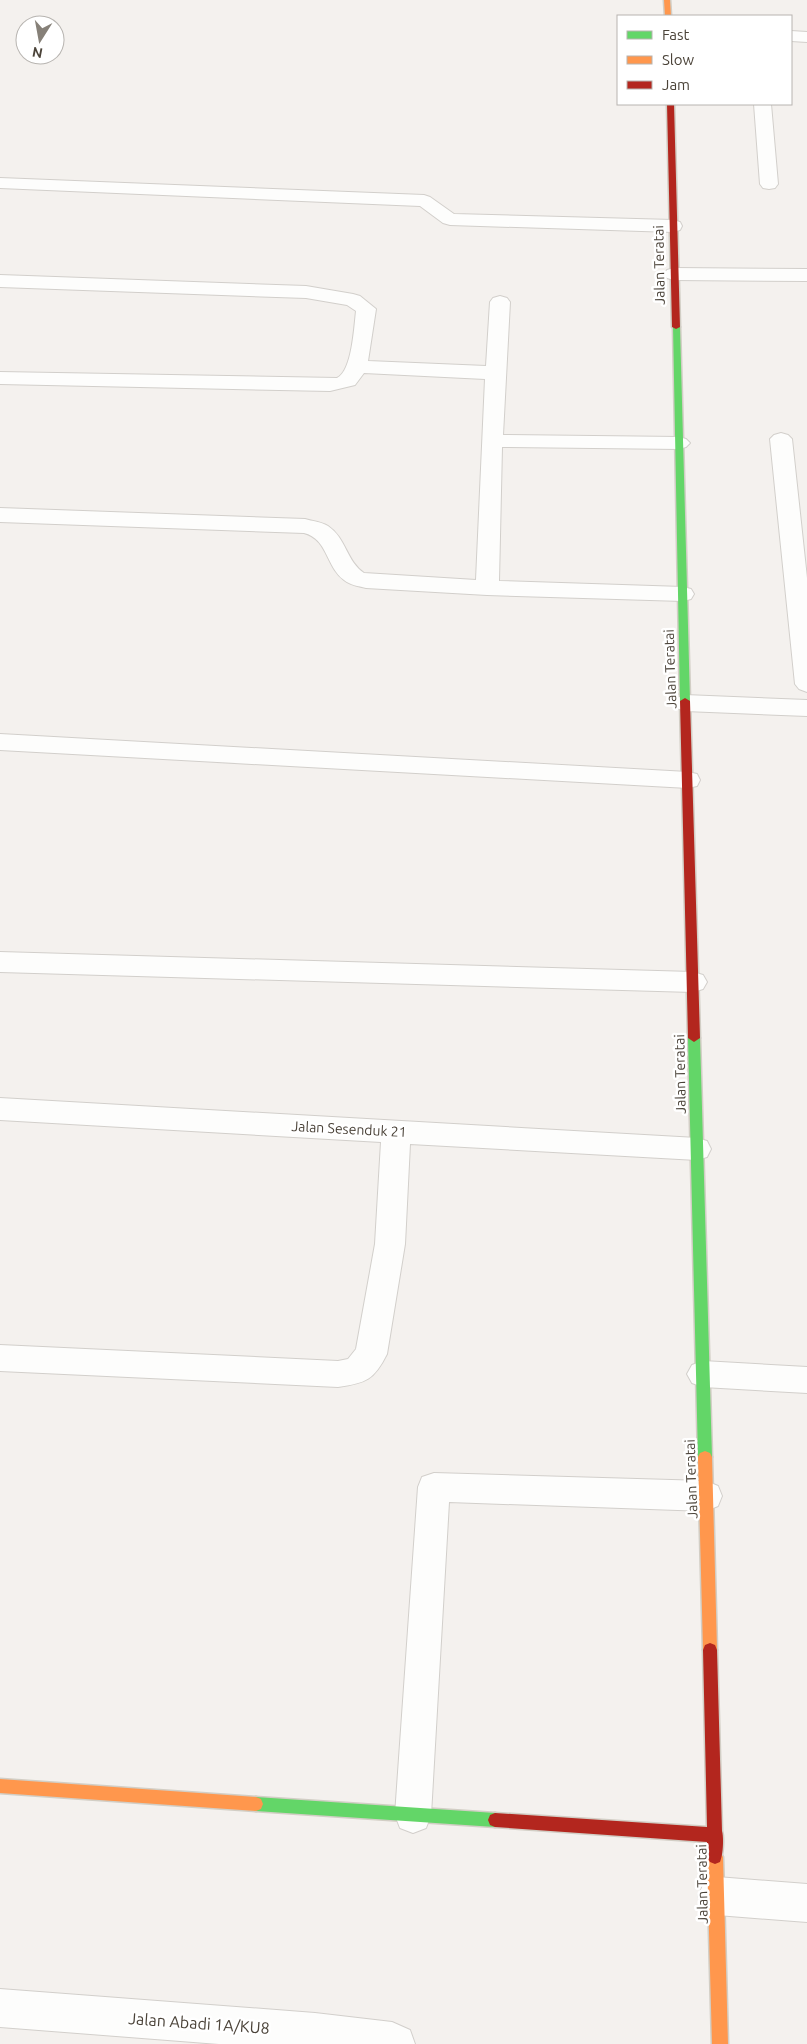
<svg xmlns="http://www.w3.org/2000/svg" width="807" height="2044" viewBox="0 0 807 2044" font-family="Ubuntu,sans-serif">
<style>
.lines{fill:none;stroke-linecap:round;stroke-linejoin:round}
.lane-casing{stroke:#d2cfcb;stroke-width:2}
.street-casing{stroke:#d2cfcb;stroke-width:2}
.fast-casing{stroke:#d2cec5;stroke-width:3}
.slow-casing{stroke:#d2cec5;stroke-width:3}
.jam-casing{stroke:#d2cec5;stroke-width:3}
.lane{fill:#fdfdfc;fill-rule:evenodd}
.street{fill:#fdfdfc;fill-rule:evenodd}
.fast{fill:#63d668;fill-rule:evenodd}
.slow{fill:#ff974d;fill-rule:evenodd}
.jam{fill:#b3261e;fill-rule:evenodd}
.labels{text-anchor:middle;dominant-baseline:central;stroke-width:5;stroke-linejoin:round;paint-order:stroke}
.street-label{font-size:14px;fill:#4b4339;stroke:#fff}
.near-street-label{font-size:16px;fill:#4b4339;stroke:#fff}
</style>
<rect width="100%" height="100%" fill="#f4f1ee"/>
<g class="lines">
<!-- lane casing -->
<g class="lane-casing">
<path id="lane" d="M791,31L807,32V42L791,41Z
M754,104H771L778,184L775,188L769,189L763,188L760,184Z
M0,178L424,195L430,197L454,214L673,220L680,222L682,226L680,230L673,232L450,225L443,223L420,206L0,188Z
M674,268L807,269V281L674,280L667,278L664,274L667,270Z
M0,275L306,286L353,294L360,296L376,309L368,361L486,366L490,302L493,298L500,296L507,298L510,302L503,435L679,437L686,439L690,443L686,447L679,449L502,447L499,581L683,587L691,589L694,594L691,599L683,601L487,595L366,588C358,586 350,585 344,580C326,567 328,539 304,533L0,522V508L305,519C312,521 322,522 328,526C346,538 347,562 364,573L476,580L485,379L364,373L355,385L330,391L0,384V372L337,378C352,371 354,328 356,311L347,305L306,298L0,287Z
M0,734L688,772L697,774L700,780L697,786L688,788L0,750Z
M0,952L693,972L703,975L707,982L703,989L693,992L0,972Z
M434,1473L706,1481L718,1486L722,1496L718,1506L706,1511L449,1502L431,1815L426,1828L413,1833L400,1828L395,1815L418,1487L422,1477Z"/>
</g>
<!-- street casing -->
<g class="street-casing">
<path id="street" d="M781,433L788,435L792,439L807,578V692L799,689L795,684L770,439L774,435Z
M685,695L807,700V716L685,711L677,708L673,703L677,698Z
M0,1098L697,1138L707,1141L711,1149L707,1157L697,1160L410,1144L405,1244L387,1354C374,1380 366,1383 338,1387L0,1371V1345L338,1361L348,1359L356,1349L375,1244L381,1142L0,1120Z
M703,1361L807,1367V1393L703,1387L692,1383L687,1374L692,1365Z
M717,1877L807,1884V1922L717,1915L704,1909L698,1896L704,1883Z
M0,1989L315,2013L392,2022L410,2030L415,2044H219L0,2027Z"/>
</g>
<!-- fast casing -->
<g class="fast-casing">
<path id="fast" d="M673,325L680,327L690,701L685,704L680,701Z
M694,1034L700,1038L712,1457L710,1461L705,1463L700,1461L698,1457L688,1038Z
M256,1797L495,1813L500,1815L502,1820L500,1825L495,1827L256,1811L251,1809L249,1804L251,1799Z"/>
</g>
<!-- slow casing -->
<g class="slow-casing">
<path id="slow" d="M664,0H670L671,16H665Z
M705,1451L710,1453L712,1457L717,1650L715,1655L710,1657L705,1655L703,1650L698,1457L700,1453Z
M0,1779L256,1797L261,1799L263,1804L261,1809L256,1811L0,1793Z
M715,1850L720,1852L723,1857L728,2044H712L707,1857L710,1852Z"/>
</g>
<!-- jam casing -->
<g class="jam-casing">
<path id="jam" d="M667,104H674L680,327L676,329L672,327Z
M685,698L690,701L700,1038L694,1042L688,1038L680,701Z
M710,1643L715,1645L717,1650L722,1831C724,1838 723,1855 720,1862L715,1864L710,1862L707,1857V1842L495,1827L490,1825L488,1820L490,1815L495,1813L707,1827L703,1650L705,1645Z"/>
</g>
<!-- lane -->
<use href="#lane" class="lane"/>
<!-- street -->
<use href="#street" class="street"/>
<!-- fast -->
<use href="#fast" class="fast"/>
<!-- slow -->
<use href="#slow" class="slow"/>
<!-- jam -->
<use href="#jam" class="jam"/>
</g>
<g class="labels">
<!-- street labels -->
<g class="street-label">
<text transform="translate(659 265) rotate(-91)">Jalan Teratai</text>
<text transform="translate(670 669) rotate(-92)">Jalan Teratai</text>
<text transform="translate(680 1074) rotate(-91)">Jalan Teratai</text>
<text transform="translate(349 1129) rotate(3)">Jalan Sesenduk 21</text>
<text transform="translate(691 1479) rotate(-92)">Jalan Teratai</text>
<text transform="translate(702 1884) rotate(-91)">Jalan Teratai</text>
</g>
<!-- near-street labels -->
<g class="near-street-label">
<text transform="translate(199 2023) rotate(4)">Jalan Abadi 1A/KU8</text>
</g>
</g>
<!-- legend -->
<rect x="617" y="15" width="175" height="90" fill="#ffffff" stroke="#b7b4b0"/>
<rect x="627" y="31" width="25" height="8" fill="#63d668" stroke="#b7b4b0"/>
<text x="662" y="40" font-size="15" fill="#4b4339">Fast</text>
<rect x="627" y="56" width="25" height="8" fill="#ff974d" stroke="#b7b4b0"/>
<text x="662" y="65" font-size="15" fill="#4b4339">Slow</text>
<rect x="627" y="81" width="25" height="8" fill="#b3261e" stroke="#b7b4b0"/>
<text x="662" y="90" font-size="15" fill="#4b4339">Jam</text>
<!-- north arrow -->
<g transform="translate(40 40) rotate(191)"><circle r="24" fill="#ffffff" stroke="#b7b4b0"/>
<path d="M0-4L9 19L0 12L-9 19Z" fill="#868078"/>
<text y="-8" font-size="14" font-weight="bold" text-anchor="middle" fill="#4b4339">N</text>
</g>
</svg>
